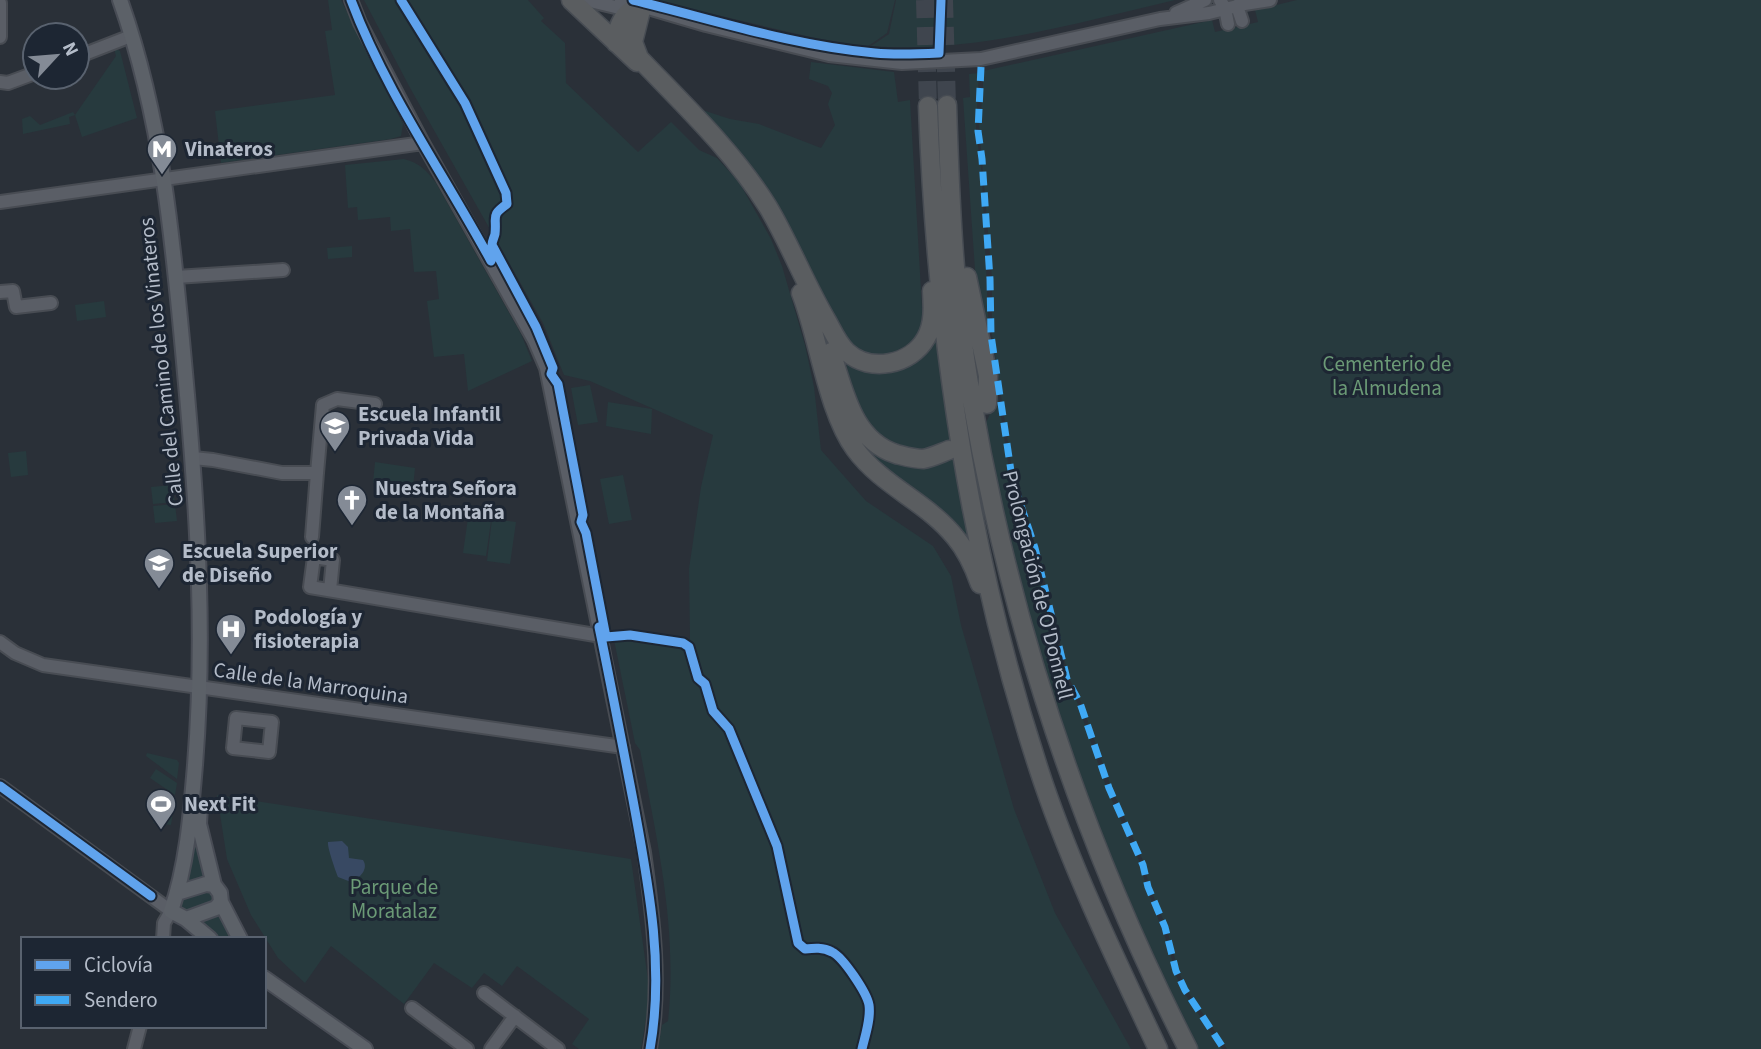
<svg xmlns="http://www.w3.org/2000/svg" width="1761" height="1049" viewBox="0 0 1761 1049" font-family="'Source Sans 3',sans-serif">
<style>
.green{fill:#273a3e}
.water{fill:#384963}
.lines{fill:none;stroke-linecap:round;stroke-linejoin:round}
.highway-tunnel{stroke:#3f454e;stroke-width:18;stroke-dasharray:18 9;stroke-linecap:butt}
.minor-casing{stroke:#484c53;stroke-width:16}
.major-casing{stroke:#484c55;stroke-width:18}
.highway-casing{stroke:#474c53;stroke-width:21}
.minor{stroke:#5a5e66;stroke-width:12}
.major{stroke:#5c6168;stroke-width:14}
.highway{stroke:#5a5d60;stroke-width:18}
.quiet{stroke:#3fa9f5;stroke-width:7;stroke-dasharray:14 7;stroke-linecap:butt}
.cycleway-casing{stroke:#1d2633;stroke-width:13}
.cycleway{stroke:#60a3ed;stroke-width:9}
.labels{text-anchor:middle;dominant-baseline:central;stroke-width:6;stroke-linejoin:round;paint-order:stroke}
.poi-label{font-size:21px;font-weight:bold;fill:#b4bcc9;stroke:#1d2633;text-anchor:start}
.street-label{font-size:21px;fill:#b4bcc9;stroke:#1d2633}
.park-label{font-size:21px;fill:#6b9a76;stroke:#1d2633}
</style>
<rect width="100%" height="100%" fill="#2a3038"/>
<!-- green -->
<path class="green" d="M328,0H341L403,124L401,136L391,139L221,163L215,111L335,95L325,31L332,30Z
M364,0H528L544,18L541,21L565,43L566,83L638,152L671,122L699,150L717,158L739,182L771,239L782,266L805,345L814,387L821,450L866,501L933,546L951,576L961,625L1014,809L1055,913L1131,1049H658L662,1025L668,1021C678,929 657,840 640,750L635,743L612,630L690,639L689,569L701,487L713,435L590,381L564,375L543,323L409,86Z
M652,0H895L887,33L867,47L815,38Z
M896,0H1175C1075,23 974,54 871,46L889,34Z
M1297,0H1761V1049H1227L1186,989L1178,970L1166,926L1149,886L1144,863L1111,787L1081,702L1069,678L1036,547L1013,477L992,335V279L979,125L983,94V71L1212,20L1215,32L1258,22L1255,10Z
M114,48L120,51L137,118L82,137L75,115L116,56Z
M811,62L894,72L898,102L910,100L922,308C922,313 922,319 921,325C917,347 890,361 868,355C860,352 852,346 844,341L693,107L730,119L759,124L821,148L835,125L828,104L832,93L828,86L809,79Z
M979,73L976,130L982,176L989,335L1010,477L1032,547L1065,680L1077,702L1107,789L1141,865L1146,887L1170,950L1174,971L1183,991L1222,1049H1198C1136,930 1085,806 1045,677C1019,595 1001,510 985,425L993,407L976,284L963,98L970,97L969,74Z
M73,112L75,115L69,117L70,124L23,134L22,119L30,116L40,125Z
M404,159C420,163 427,171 436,183L521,334L532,361L468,391L464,354L434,357L427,301L439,299L436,271L414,272L410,229L391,231L390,217L358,220L357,207L348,208L345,165Z
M352,246V257L328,259L327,248Z
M104,301L106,317L77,321L75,305Z
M936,333L950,442C940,445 928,451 918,452C868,454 853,396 845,358L865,368Z
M590,385L598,422L578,425L571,388Z
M608,402L652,409L651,434L606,426Z
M847,414L874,449L952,454L973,552L895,482L851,435Z
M26,451L28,475L11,477L8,453Z
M375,462L415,468L413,488L373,483Z
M623,475L632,520L609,524L600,479Z
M172,485L175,502L153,504L151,487Z
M175,504L177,521L155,523L153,506Z
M469,511L492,514L486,556L463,553Z
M492,519L516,522L510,564L487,561Z
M147,753L177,760L179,763L177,779L146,756Z
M156,769L177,783L175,795L150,778Z
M217,795L631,859L650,994L641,1049H579L572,1044L589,1019L517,966L502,986L484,973L472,988L434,963L404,1004L331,946L305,983L278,958L251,915L227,859Z
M172,798L175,799L171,825L153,823Z
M194,831L207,878L184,885Z
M208,891L214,897L213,902L188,913L179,909L180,899Z
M220,913L236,939H216L197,922Z"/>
<!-- water -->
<path class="water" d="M342,841L348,847L349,858L363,860C369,869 360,878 351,882L338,877C336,872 327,847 328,842Z"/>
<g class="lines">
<!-- highway-tunnel -->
<path class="highway-tunnel" d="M925,0L928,106
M944,0L947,105"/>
<!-- minor casing -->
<g class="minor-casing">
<path id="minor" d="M351,0L360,23L423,143L534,340L546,368L644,852C653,917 662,984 650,1049
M586,0L636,12
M621,0L706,25L829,55L902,63L981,59L1160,19L1209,13L1237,6
M1220,0L1225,8L1228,24
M0,3V37
M1238,5L1270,0
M1237,6L1242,21
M1176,13L1205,0
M77,57L131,36
M0,82L8,83L35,73
M0,202L423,143
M176,277L283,270
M0,292L13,291L16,307L51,303
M193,458L213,460L282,473H317L312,537
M317,473L323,405L337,399L375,404
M330,590L333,560L314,557L310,587L601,636
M0,642L15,653L43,665L623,747
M236,718L272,722L269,752L233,748Z
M0,786L171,911L164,923L163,939
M484,993L558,1049
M412,1008L467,1049
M134,1049L140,1026
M491,1049L515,1016"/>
</g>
<!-- major casing -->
<g class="major-casing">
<path id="major" d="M120,0C165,126 175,263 187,395C198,519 205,641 195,765C191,813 187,865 171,911L186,919L210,939
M200,806L199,824L214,885L220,893L221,902L240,939
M177,893L206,884L214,885
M186,919L216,908L221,902
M264,978L365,1049"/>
</g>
<!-- highway casing -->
<g class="highway-casing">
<path id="highway" d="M571,0L637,62
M642,6L633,42L639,58C684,105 733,151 768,207C790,244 805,284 827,321C833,332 838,344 847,352C870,373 911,365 926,338C934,324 933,307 932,291
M616,43C617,25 624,10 642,6
M947,105C950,202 954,300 971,395C1010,625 1082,841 1188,1049
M928,106C936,334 970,564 1043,782C1074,873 1117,962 1158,1049
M967,277L988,376L987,404
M801,293C819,339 827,410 855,449C882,486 927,502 955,537C967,551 974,567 980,584
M831,352C844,390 852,440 896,454C904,456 914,459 923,459C931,458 941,453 949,450"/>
</g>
<!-- minor -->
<use href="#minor" class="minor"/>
<!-- major -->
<use href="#major" class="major"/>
<!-- highway -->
<use href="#highway" class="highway"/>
<!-- quiet -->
<path class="quiet" d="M981,67L978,131L982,159L990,279L991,335L1012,478L1035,548L1067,679L1080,703L1109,788L1143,865L1148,887L1165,927L1176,971L1185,990L1224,1049"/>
<!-- cycleway casing -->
<g class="cycleway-casing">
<path id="cycleway" d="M351,0C385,91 445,176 491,261
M401,0L465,103L506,193L507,204C490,216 497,216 495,234C494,238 492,241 492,245L536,327L553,368L551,374L558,384L583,515L581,522L586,533L606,637L630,635L683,643L689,647L698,678L705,684L713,711L729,729L777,846L798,943L805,949C814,948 823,947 832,952C843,957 867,993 869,1005C871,1019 865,1036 862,1049
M633,0C712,19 793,46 875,53C896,55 918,54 939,53L941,0
M599,627C611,685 622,743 633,800C648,882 665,966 650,1049
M0,786L151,896"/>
</g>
<!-- cycleway -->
<use href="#cycleway" class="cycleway"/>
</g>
<!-- icons -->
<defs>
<g id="metro-pin" transform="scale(1.575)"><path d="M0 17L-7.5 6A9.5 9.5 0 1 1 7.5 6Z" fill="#848b96" stroke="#1d2633"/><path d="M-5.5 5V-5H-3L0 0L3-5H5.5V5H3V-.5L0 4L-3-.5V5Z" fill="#fff"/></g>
<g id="school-pin" transform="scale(1.575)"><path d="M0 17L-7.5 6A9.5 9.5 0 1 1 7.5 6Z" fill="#848b96" stroke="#1d2633"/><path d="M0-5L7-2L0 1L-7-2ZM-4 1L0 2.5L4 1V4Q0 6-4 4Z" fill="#fff"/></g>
<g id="church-pin" transform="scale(1.575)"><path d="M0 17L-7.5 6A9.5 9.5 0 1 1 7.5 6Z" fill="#848b96" stroke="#1d2633"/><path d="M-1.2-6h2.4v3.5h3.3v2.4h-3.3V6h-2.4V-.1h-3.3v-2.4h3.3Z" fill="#fff"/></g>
<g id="university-pin" transform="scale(1.575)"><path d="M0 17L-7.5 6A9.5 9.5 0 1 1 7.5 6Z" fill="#848b96" stroke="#1d2633"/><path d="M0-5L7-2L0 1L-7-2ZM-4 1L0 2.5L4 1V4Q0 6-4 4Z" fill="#fff"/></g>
<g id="hospital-pin" transform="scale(1.575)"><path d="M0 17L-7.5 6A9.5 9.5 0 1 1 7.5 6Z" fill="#848b96" stroke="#1d2633"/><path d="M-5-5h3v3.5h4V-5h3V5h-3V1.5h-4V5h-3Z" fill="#fff"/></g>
<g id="stadium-pin" transform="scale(1.575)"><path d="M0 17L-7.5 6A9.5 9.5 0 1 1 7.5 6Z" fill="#848b96" stroke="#1d2633"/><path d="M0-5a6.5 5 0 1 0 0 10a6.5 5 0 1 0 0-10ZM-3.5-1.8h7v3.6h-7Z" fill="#fff"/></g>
</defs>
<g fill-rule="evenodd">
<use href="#metro-pin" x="162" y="149"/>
<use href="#school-pin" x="335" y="426"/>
<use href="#church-pin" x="352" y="500"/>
<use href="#university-pin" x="159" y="563"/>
<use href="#hospital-pin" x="231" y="629"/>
<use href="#stadium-pin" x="161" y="804"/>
</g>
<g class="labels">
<!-- poi labels -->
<g class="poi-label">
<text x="185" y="149">Vinateros</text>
<text x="358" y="414">Escuela Infantil<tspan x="358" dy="24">Privada Vida</tspan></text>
<text x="375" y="488">Nuestra Señora<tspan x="375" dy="24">de la Montaña</tspan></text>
<text x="182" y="551">Escuela Superior<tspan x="182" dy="24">de Diseño</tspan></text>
<text x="254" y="617">Podología y<tspan x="254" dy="24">fisioterapia</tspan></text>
<text x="184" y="804">Next Fit</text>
</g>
<!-- street labels -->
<g class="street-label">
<text transform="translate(161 362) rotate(-96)">Calle del Camino de los Vinateros</text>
<text transform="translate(1038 585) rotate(76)">Prolongación de O'Donnell</text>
<text transform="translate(311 683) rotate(8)">Calle de la Marroquina</text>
</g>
<!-- park labels -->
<g class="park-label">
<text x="1387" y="364">Cementerio de<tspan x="1387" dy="24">la Almudena</tspan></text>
<text x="394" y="887">Parque de<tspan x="394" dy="24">Moratalaz</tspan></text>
</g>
</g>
<!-- legend -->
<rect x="21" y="937" width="245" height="91" fill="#1d2633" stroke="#59626f" stroke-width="2"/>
<rect x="35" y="960" width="35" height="10" fill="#60a3ed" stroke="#59626f" stroke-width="2"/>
<text x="84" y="972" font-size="21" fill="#b4bcc9">Ciclovía</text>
<rect x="35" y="995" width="35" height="10" fill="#3fa9f5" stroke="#59626f" stroke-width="2"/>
<text x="84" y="1007" font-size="21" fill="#b4bcc9">Sendero</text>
<!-- north arrow -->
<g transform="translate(56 56) rotate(64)"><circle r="33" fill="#1d2633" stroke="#59626f" stroke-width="2"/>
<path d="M0-5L12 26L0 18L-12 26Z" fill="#848b96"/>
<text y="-10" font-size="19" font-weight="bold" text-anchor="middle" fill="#b4bcc9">N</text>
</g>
</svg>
